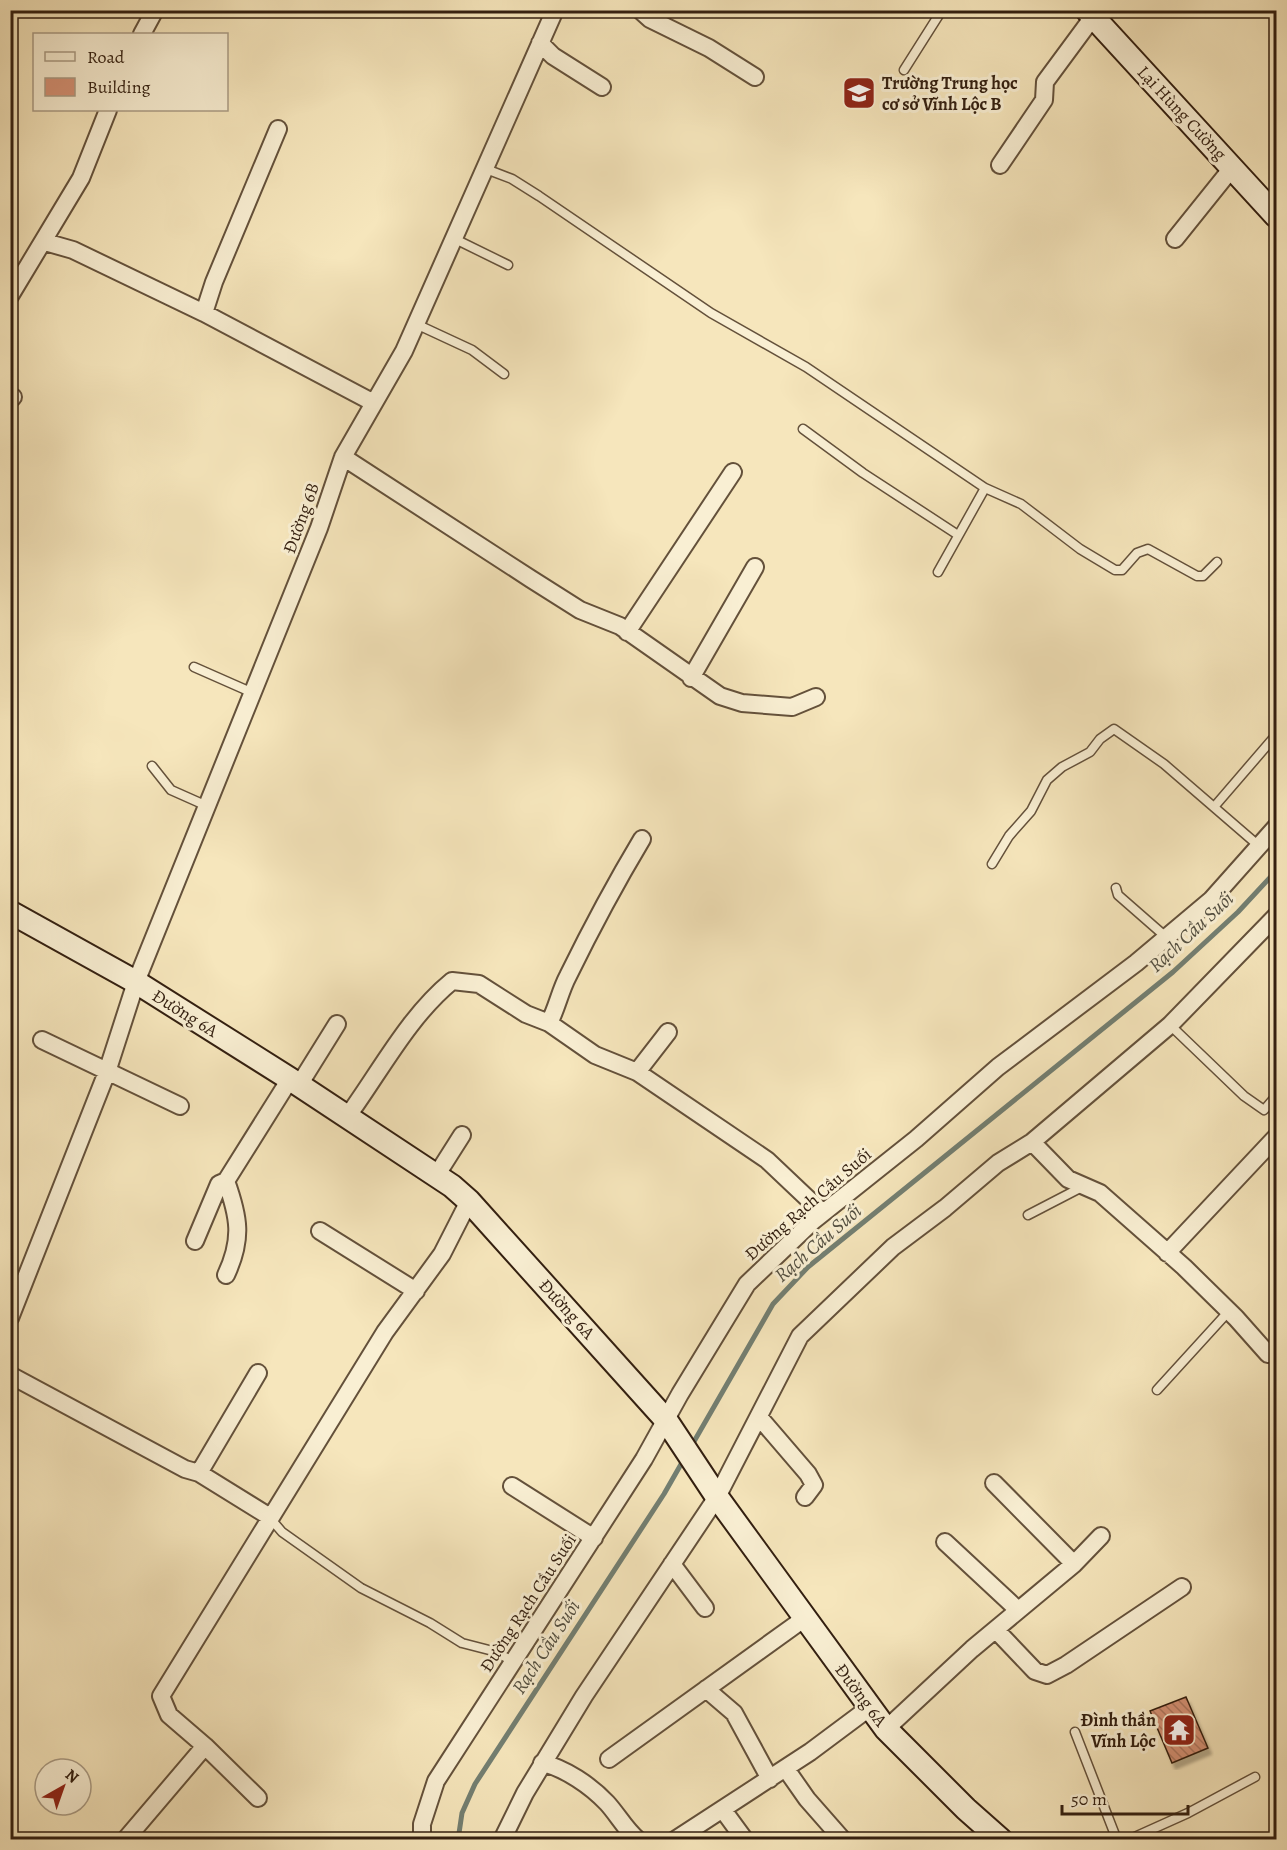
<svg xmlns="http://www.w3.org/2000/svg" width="1287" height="1850" viewBox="0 0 1287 1850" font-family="Alegreya,serif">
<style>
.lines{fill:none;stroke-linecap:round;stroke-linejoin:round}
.stream{stroke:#737f72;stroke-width:5}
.building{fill:url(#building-back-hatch);stroke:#331f10;stroke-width:1.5;filter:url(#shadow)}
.lane-casing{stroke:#64513b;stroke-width:11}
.street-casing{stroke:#64513b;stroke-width:20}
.secondary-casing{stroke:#331f10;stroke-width:26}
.lane{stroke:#f9efd3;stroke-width:8}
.street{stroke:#f9efd3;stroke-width:16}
.secondary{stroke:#f9efd3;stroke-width:22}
.labels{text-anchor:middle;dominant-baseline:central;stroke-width:6;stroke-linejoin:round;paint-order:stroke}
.poi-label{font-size:18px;font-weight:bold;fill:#331f10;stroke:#f9efd3;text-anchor:start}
.street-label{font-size:18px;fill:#331f10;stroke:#f9efd3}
.water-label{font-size:20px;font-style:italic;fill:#534f41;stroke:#f9efd3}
</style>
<defs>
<pattern id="building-back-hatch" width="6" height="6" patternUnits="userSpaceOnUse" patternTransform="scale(1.5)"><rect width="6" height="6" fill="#d69276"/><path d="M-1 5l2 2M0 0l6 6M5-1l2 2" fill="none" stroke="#ae775f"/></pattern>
<filter id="shadow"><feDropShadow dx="3.5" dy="6" stdDeviation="1.5" flood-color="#0004"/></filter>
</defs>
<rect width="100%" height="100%" fill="#f6e6bc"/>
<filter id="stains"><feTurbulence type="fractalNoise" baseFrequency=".00333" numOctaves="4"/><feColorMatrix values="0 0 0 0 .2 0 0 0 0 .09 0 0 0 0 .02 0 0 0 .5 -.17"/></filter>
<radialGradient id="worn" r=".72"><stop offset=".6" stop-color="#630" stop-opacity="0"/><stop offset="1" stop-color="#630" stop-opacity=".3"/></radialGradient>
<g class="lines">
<!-- stream -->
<path class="stream" d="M692,1445L773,1304L808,1267L1173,972L1238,912L1276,871
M458,1840L462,1813L475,1784L664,1494L684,1459"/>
</g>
<!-- building -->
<path class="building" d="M1186,1697L1208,1748L1172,1763L1150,1711Z"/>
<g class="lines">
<!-- lane casing -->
<g class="lane-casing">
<path id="lane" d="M904,70L942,10
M486,169L512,179L539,196L711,313L806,367L985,488L1021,504L1080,549L1115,570H1122L1137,553L1148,549L1197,576H1203L1217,562
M455,239L508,265
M416,324L472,350L504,374
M803,429L863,473L958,535
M938,572L985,488
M194,667L253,693
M152,766L171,790L207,806
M1214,807L1276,735
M992,864L1009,836L1031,811L1047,780L1062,767L1090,752L1100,739L1114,729L1164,764L1259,846
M1116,888L1118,895L1166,937
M1170,1025L1244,1096L1264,1110L1276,1096
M1028,1215L1082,1187
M1157,1390L1229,1311
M270,1518L282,1532L361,1588L430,1623L462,1643L493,1651L513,1661
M1075,1732L1117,1840
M1128,1840L1188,1813L1255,1777"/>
</g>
<!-- street casing -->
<g class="street-casing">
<path id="street" d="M640,10L650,19L709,48L755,77
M142,34L155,10
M540,43L553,56L602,87
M278,129L214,282L204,313L374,403
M1000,165L1044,100L1045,82L1093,17
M1175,239L1232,168
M45,242L73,250L204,313
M10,296L81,178L108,110
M10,400L13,397
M343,457L531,579L580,610L620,626L720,696L742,703L792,707L816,697
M627,632L733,472
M691,678L755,567
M549,1023C557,1008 560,991 568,976C591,929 615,884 642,839
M42,1040L180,1106
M637,1072L767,1160L823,1213
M299,1085L337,1024
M347,1117C380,1072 408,1017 452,981L479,984L526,1014L549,1023L595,1055L637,1072L668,1032
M1032,1142L1068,1179L1100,1193L1184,1267L1236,1318L1268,1354
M436,1176L462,1135
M320,1231L416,1291
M195,1241L219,1184L226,1181L290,1079
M1167,1253L1276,1137
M226,1275C243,1239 239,1217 226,1181
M10,1318L107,1072L136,982L319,528L343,457L404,351L555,10
M10,1375L185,1469L199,1473L258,1373
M759,1417L808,1474L814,1485L805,1497
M199,1473L270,1517
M994,1483L1074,1564
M512,1486L594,1538
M945,1542L1018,1610
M672,1564L705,1608
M996,1630L1035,1671L1047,1675L1066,1665L1182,1587
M706,1689L734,1713L770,1779
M886,1729L972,1649L1074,1564L1101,1536
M205,1746L258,1798
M609,1759L805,1618
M542,1763C565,1768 591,1786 607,1803C618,1815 625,1829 638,1840
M786,1769L807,1799L843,1840
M723,1810L745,1840
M125,1840L205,1746L169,1715L161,1696L385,1332L442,1254L469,1201
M422,1840V1824L436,1781L644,1459L680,1394L747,1284L813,1221L916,1139L998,1067L1136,963L1211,900L1276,827
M502,1840L525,1793L584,1696L717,1497L800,1336L893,1247L945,1208L998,1163L1032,1142L1170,1025L1276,916
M675,1840L810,1752L869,1708"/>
</g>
<!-- secondary casing -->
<g class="secondary-casing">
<path id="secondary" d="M1087,10L1276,216
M10,912L136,982L290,1079L452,1186L469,1201L666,1420L717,1497L886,1729L966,1809L1001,1840"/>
</g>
<!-- lane -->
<use href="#lane" class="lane"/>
<!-- street -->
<use href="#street" class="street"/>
<!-- secondary -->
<use href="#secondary" class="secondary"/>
</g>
<!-- icons -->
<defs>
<g id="school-square" transform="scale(1.725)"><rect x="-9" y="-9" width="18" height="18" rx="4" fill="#8f2418" stroke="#f9efd3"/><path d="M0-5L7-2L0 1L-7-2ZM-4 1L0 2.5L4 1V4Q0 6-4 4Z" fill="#fff"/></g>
<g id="temple-square" transform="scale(1.725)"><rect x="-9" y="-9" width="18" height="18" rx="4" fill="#8f2418" stroke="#f9efd3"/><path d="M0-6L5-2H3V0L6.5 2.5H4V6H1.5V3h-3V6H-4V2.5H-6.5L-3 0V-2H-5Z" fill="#fff"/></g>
</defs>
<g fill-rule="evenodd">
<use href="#school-square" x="859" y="93"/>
<use href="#temple-square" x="1179" y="1730"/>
</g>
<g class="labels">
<!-- poi labels -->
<g class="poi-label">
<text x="882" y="83">Trường Trung học<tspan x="882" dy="21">cơ sở Vĩnh Lộc B</tspan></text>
<text x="1156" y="1720" text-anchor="end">Đình thần<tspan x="1156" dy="21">Vĩnh Lộc</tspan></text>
</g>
<!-- street labels -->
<g class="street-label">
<text transform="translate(1182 113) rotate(47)">Lại Hùng Cường</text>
<text transform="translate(301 518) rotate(-70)">Đường 6B</text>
<text transform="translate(185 1013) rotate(32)">Đường 6A</text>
<text transform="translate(808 1204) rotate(-41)">Đường Rạch Cầu Suối</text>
<text transform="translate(567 1309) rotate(48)">Đường 6A</text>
<text transform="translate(528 1603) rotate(-57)">Đường Rạch Cầu Suối</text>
<text transform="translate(861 1695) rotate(53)">Đường 6A</text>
</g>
<!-- water labels -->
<g class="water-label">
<text transform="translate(1191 932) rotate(-43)">Rạch Cầu Suối</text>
<text transform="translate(818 1243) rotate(-41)">Rạch Cầu Suối</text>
<text transform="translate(546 1647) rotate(-57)">Rạch Cầu Suối</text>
</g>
</g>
<!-- margin -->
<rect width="1287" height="1850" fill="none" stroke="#f6e6bc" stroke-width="36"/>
<rect x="12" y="12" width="1263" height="1826" fill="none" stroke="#331f10" stroke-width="3"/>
<rect x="18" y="18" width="1251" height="1814" fill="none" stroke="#331f10" stroke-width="1.5"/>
<!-- legend -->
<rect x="33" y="33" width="195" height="78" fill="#f9efd3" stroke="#aa9c85" stroke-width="1.5"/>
<rect x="45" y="52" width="30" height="9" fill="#f9efd3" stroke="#aa9c85" stroke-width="1.5"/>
<text x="87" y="63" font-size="18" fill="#331f10">Road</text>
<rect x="45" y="78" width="30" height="18" fill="#d69276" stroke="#aa9c85" stroke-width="1.5"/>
<text x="87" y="93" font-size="18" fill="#331f10">Building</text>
<!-- north arrow -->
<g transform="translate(63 1787) rotate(40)"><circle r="28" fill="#f9efd3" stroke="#aa9c85" stroke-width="1.5"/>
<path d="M0-4.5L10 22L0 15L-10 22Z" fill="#8f2418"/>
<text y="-9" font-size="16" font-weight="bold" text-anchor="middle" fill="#331f10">N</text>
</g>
<!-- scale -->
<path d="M1062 1805v9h126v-9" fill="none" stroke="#331f10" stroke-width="3"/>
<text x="1071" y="1805" font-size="18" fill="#331f10" stroke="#f9efd3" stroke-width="4.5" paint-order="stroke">50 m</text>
<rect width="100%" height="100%" filter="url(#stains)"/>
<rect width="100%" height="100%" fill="url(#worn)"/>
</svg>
